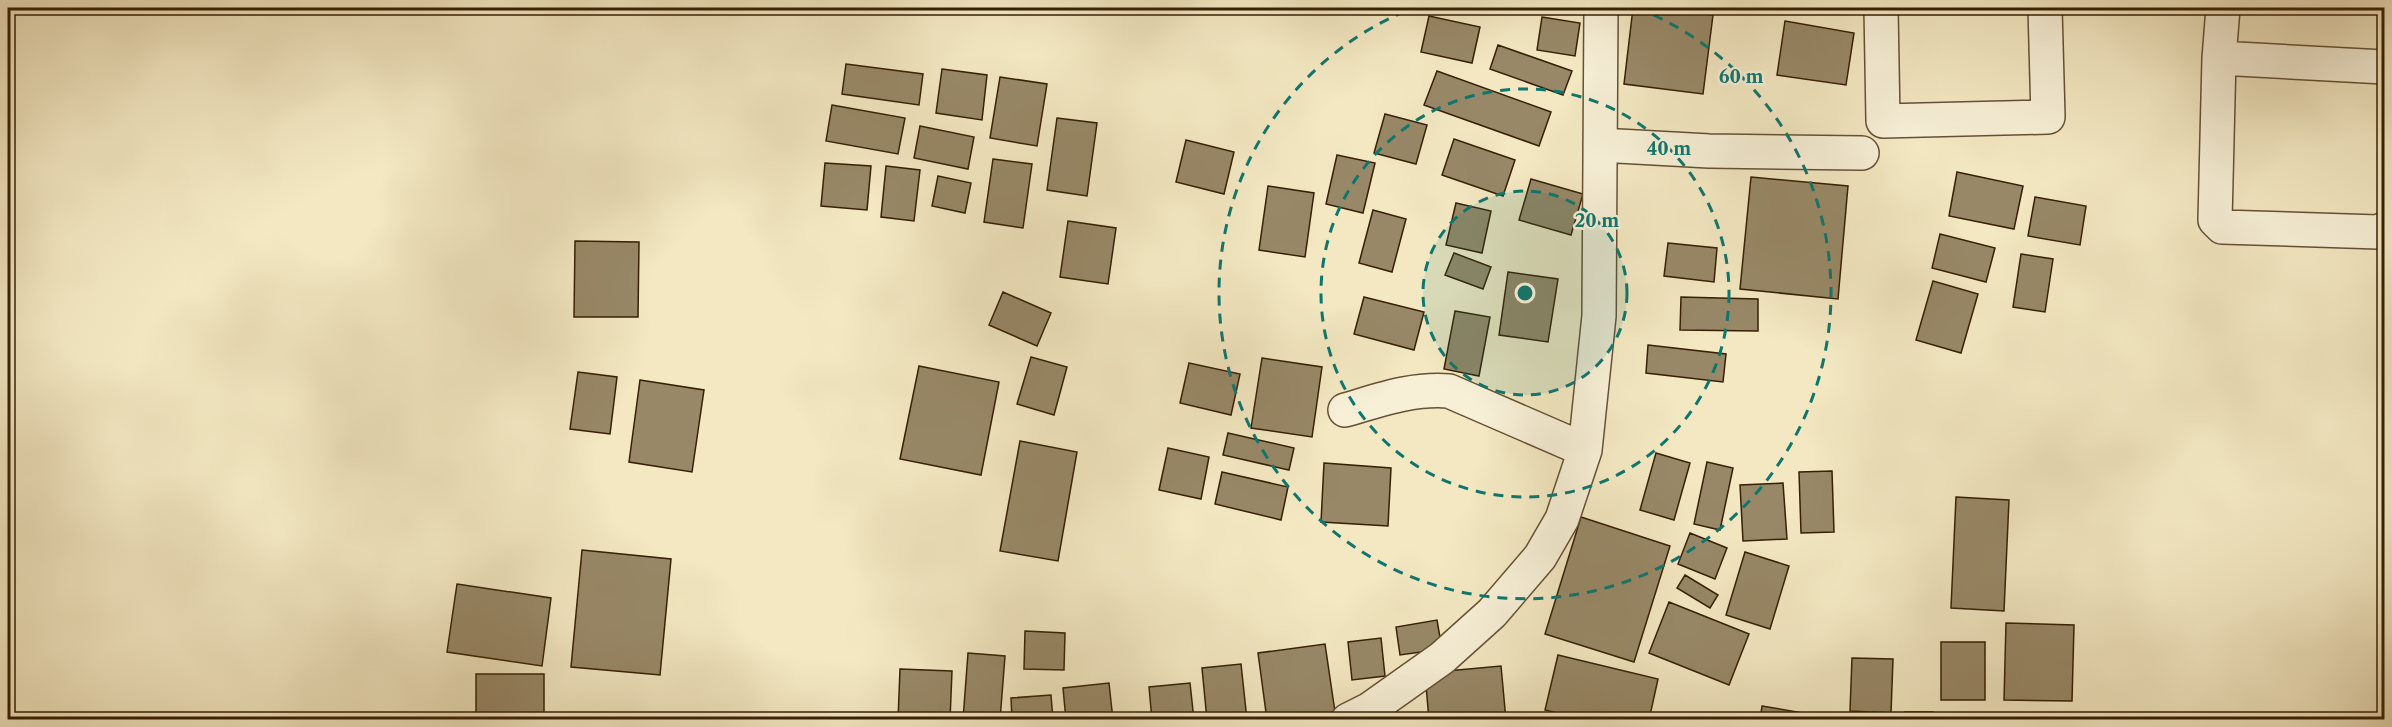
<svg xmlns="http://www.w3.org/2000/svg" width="2392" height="727" viewBox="0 0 2392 727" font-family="'Libre Caslon Text',serif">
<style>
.building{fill:#988867;stroke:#361f05;stroke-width:1.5}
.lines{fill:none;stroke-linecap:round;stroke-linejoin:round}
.minor-casing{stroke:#655134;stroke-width:36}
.minor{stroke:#f7f0d7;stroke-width:33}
.ring{fill:none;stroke:#0f766e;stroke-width:3;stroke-dasharray:10 8}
.centre{fill:#0f766e;stroke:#f7f0d7;stroke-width:3}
.ring-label{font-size:18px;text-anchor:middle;font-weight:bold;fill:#0f766e;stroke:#f7f0d7;stroke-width:5;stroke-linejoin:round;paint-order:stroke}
</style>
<rect width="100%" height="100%" fill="#f3e8c2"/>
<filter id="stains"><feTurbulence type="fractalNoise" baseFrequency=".00333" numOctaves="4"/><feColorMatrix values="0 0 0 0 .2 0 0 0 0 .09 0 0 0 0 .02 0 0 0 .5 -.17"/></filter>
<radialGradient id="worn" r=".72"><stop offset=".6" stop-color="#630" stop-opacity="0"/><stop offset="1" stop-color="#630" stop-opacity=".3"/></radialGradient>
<!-- building -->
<path class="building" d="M1498,8H1523L1521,14Z
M1633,8H1654L1713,15L1703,94L1624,84Z
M1429,16L1480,27L1472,63L1421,52Z
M1542,17L1580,23L1575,56L1537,50Z
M1785,21L1854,33L1846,85L1777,75Z
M1498,45L1572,71L1563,95L1490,69Z
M846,64L923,74L919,105L842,94Z
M942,69L987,75L982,120L936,113Z
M1437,71L1551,112L1539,146L1424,105Z
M1000,77L1047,84L1037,146L990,138Z
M832,105L905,118L898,154L826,141Z
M1385,114L1427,125L1416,164L1374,153Z
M1057,118L1097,123L1087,196L1047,190Z
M920,126L974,137L968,169L914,158Z
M1454,139L1515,160L1503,196L1442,175Z
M1186,140L1234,152L1224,194L1176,182Z
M1337,155L1375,163L1363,213L1326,204Z
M993,159L1032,164L1023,228L984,222Z
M825,163L871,166L867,210L821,206Z
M886,166L920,170L914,221L881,217Z
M1957,172L2023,186L2014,229L1949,216Z
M938,176L971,183L965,213L932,206Z
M1751,177L1848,186L1838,299L1740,289Z
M1531,179L1583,194L1571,235L1519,220Z
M1268,186L1314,193L1305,257L1259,250Z
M2035,197L2086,206L2080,245L2028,236Z
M1456,203L1491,211L1482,253L1446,245Z
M1373,210L1406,219L1392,272L1359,263Z
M1068,221L1116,228L1108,284L1060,277Z
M1940,234L1995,248L1986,282L1932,268Z
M575,241L639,242L638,317H574Z
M1668,243L1717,248L1714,282L1664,276Z
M1454,253L1491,267L1483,289L1445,275Z
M2021,254L2053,259L2045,312L2013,307Z
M1508,272L1558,279L1548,342L1499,335Z
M1933,281L1978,294L1961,353L1916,340Z
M1003,292L1051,313L1037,346L989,325Z
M1364,297L1424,312L1414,350L1354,334Z
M1681,297L1758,299V331L1680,330Z
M1455,311L1490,317L1479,376L1444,369Z
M1648,345L1726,354L1723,382L1646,373Z
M1031,357L1067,367L1054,415L1017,404Z
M1262,358L1322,367L1312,437L1251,428Z
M1189,363L1240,374L1231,415L1180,403Z
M919,366L999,382L981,475L900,459Z
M578,372L617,377L610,434L570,429Z
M640,380L704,390L692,472L629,462Z
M1228,433L1294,448L1289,470L1223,455Z
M1020,441L1077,452L1058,561L1000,551Z
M1168,448L1209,457L1201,499L1159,490Z
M1656,453L1690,463L1674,520L1640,510Z
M1707,462L1733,468L1720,530L1694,524Z
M1324,463L1391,468L1388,526L1321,522Z
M1832,471L1834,532L1801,533L1799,472Z
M1222,472L1288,487L1281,520L1215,504Z
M1783,483L1787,539L1743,541L1740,485Z
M1956,497L2009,500L2004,611L1951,608Z
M1581,517L1670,546L1634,662L1545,634Z
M1690,533L1727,548L1715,579L1678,564Z
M582,550L671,559L660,675L571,667Z
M1745,552L1789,566L1770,629L1726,615Z
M1685,575L1718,595L1710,608L1677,588Z
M457,584L551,598L542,666L447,652Z
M1669,602L1749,634L1729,685L1649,653Z
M1437,620L1442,649L1400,655L1396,627Z
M2006,623L2074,625L2072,701L2004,700Z
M1025,631L1065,633L1064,670L1024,669Z
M1381,638L1385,676L1352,680L1348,642Z
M1941,642H1985V700H1941Z
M1325,644L1335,712L1267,720L1258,653Z
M968,653L1005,656L1000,720H963Z
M1558,655L1658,679L1649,720H1584L1545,710Z
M1852,658L1893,659L1891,713L1850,711Z
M1241,664L1247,720H1207L1202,668Z
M1501,666L1506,720H1429L1425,673Z
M900,669L952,671L950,720H898Z
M476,674H544V720H476Z
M1109,683L1113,720H1066L1063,688Z
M1190,683L1194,720H1152L1149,687Z
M1051,695L1053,720H1012L1011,698Z
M1762,706L1821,716L1820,720H1760Z
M1905,712H1933V720H1905Z
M778,715L868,716L867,720H778Z
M2035,715L2066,718V720H2035Z"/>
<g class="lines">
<!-- minor casing -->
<g class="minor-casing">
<path id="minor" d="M1881,8L1883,121L2048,117L2045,8
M2223,8L2219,58L2384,67
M2219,58L2215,220L2222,227L2378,232L2384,229
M1600,145L1709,151L1862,153
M1345,410C1380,400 1412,388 1449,391L1585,450
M1348,720L1370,709L1442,658L1492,613L1540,557L1562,519L1585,450L1599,316L1601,8"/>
</g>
<!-- minor -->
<use href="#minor" class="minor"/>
</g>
<!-- distance rings -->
<circle cx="1525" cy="293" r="102" fill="#0f766e" fill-opacity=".12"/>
<g class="ring">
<circle cx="1525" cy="293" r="102"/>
<circle cx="1525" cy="293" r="204"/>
<path d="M1637 8A306 306 0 1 1 1413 8"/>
</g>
<circle cx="1525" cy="293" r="9" class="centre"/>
<g class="ring-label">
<text x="1741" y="83">60 m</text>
<text x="1669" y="155">40 m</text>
<text x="1597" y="227">20 m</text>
</g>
<!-- margin -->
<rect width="2392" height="727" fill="none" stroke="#f3e8c2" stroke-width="30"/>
<rect x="9" y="9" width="2374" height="709" fill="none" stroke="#361f05" stroke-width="3"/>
<rect x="15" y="15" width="2362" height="697" fill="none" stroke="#361f05" stroke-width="1.5"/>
<rect width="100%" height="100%" filter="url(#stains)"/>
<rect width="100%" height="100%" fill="url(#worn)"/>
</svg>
